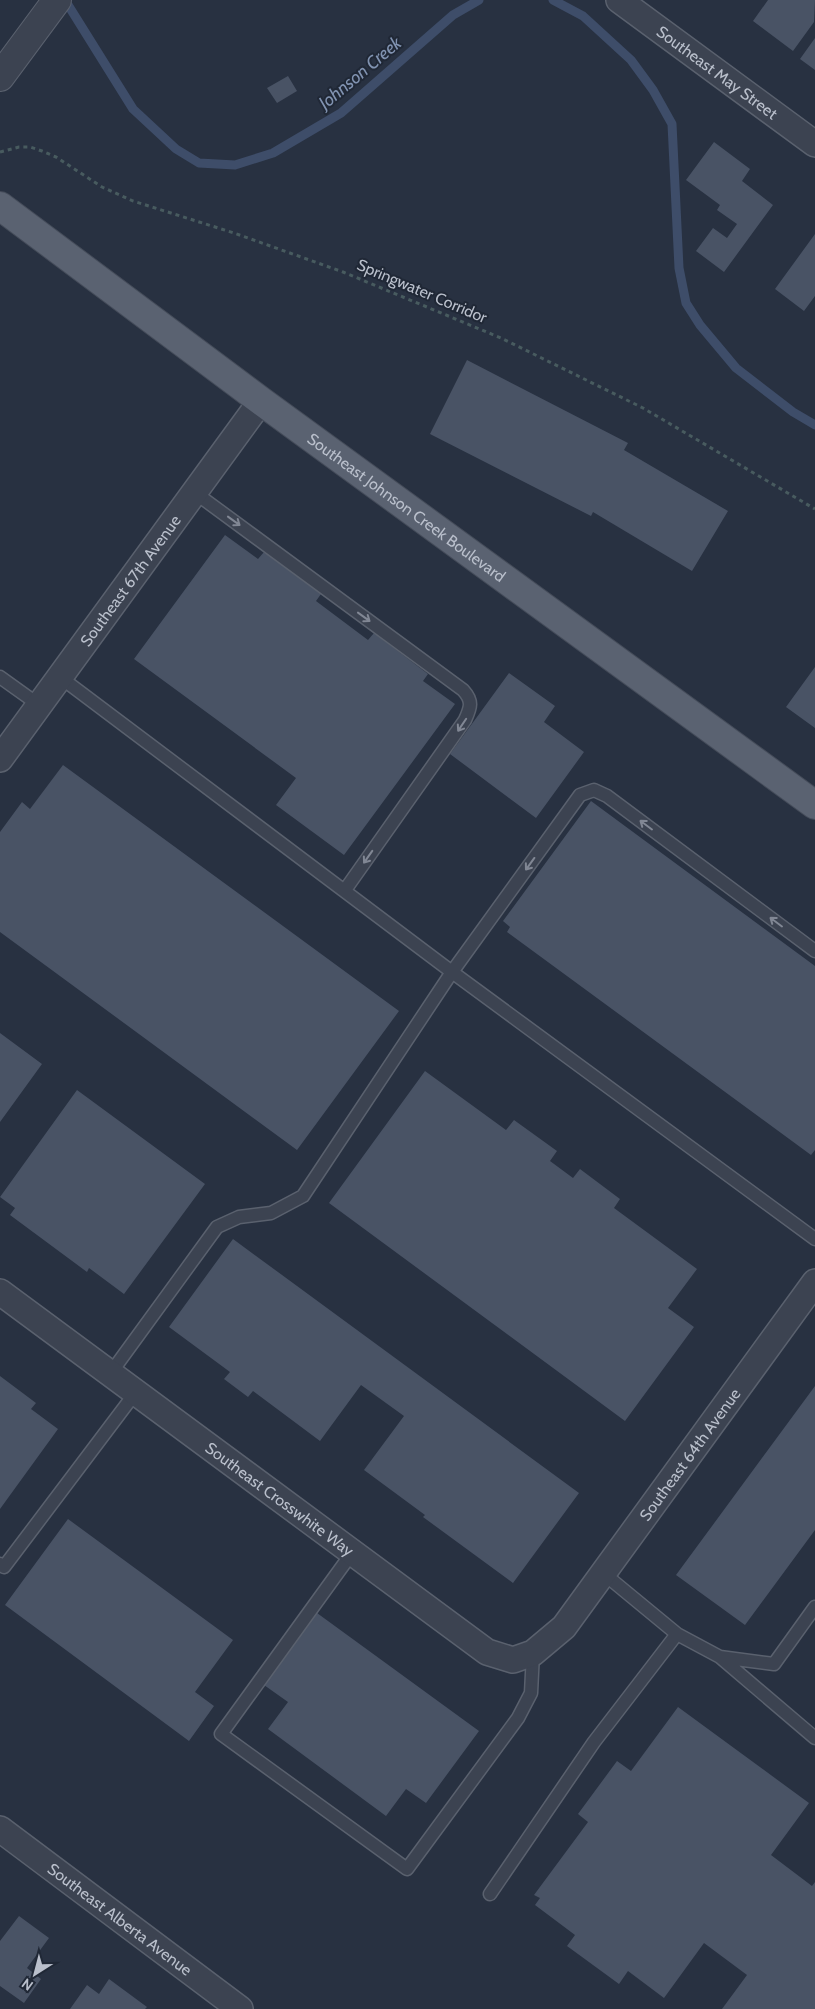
<svg xmlns="http://www.w3.org/2000/svg" width="815" height="2009" viewBox="0 0 815 2009" font-family="Cabin,sans-serif">
<style>
.lines{fill:none;stroke-linecap:round;stroke-linejoin:round}
.stream{stroke:#3e4d69;stroke-width:9}
.building{fill:#495365}
.service-casing{stroke:#5a616e;stroke-width:15}
.minor-casing{stroke:#5a616e;stroke-width:28}
.tertiary-casing{stroke:#5a616e;stroke-width:30}
.primary-casing{stroke:#454c5a;stroke-width:30}
.path{stroke:#485b5f;stroke-width:3;stroke-dasharray:4 4;stroke-linecap:butt}
.service{stroke:#3c4351;stroke-width:12}
.minor{stroke:#3c4351;stroke-width:25}
.tertiary{stroke:#3c4351;stroke-width:28}
.primary{stroke:#5a6271;stroke-width:28}
.oneway{stroke:#818794}
.labels{text-anchor:middle;dominant-baseline:central;stroke-width:4;stroke-linejoin:round;paint-order:stroke}
.street-label{font-size:16px;fill:#b9bfcb;stroke:#202836}
.water-label{font-size:18px;font-style:italic;fill:#8193b1;stroke:#202836}
</style>
<rect width="100%" height="100%" fill="#283141"/>
<g class="lines">
<!-- stream -->
<path class="stream" d="M65,0L133,109L176,149L199,163L235,165L273,153L341,113L453,15L479,0
M553,0L583,16L631,60L653,90L672,124L679,268L686,303L700,325L736,368L793,412L815,425"/>
</g>
<!-- building -->
<path class="building" d="M768,0H815L814,22L793,51L753,21Z
M815,38V70L800,59Z
M288,76L297,91L277,103L267,88Z
M714,142L750,169L742,181L773,205L724,272L696,251L713,228L727,238L737,224L717,210L720,205L686,180Z
M815,234V296L804,311L775,289Z
M467,360L628,443L624,450L728,511L692,571L593,512L591,516L430,434Z
M225,535L258,559L264,552L321,594L316,601L368,640L374,633L428,674L423,681L455,704L344,855L276,805L296,778L134,659Z
M815,667V728L786,707Z
M509,673L555,706L544,722L584,752L536,818L450,754Z
M63,765L399,1011L297,1150L0,932V832L22,802L30,809Z
M591,801L815,966V1150L811,1155L507,932L510,927L503,921Z
M0,1033L42,1064L0,1122Z
M425,1071L506,1130L514,1120L557,1151L550,1161L573,1178L580,1169L620,1199L614,1208L697,1269L668,1308L694,1327L625,1421L329,1203Z
M77,1090L205,1184L124,1294L89,1268L87,1272L10,1215L15,1208L0,1197Z
M233,1239L579,1493L513,1583L423,1517L425,1515L364,1470L404,1416L361,1385L320,1441L253,1391L248,1397L224,1379L230,1372L169,1327Z
M0,1376L36,1403L31,1409L58,1429L0,1509Z
M815,1386V1530L745,1625L676,1575Z
M68,1519L233,1640L195,1692L214,1706L189,1741L5,1605Z
M317,1613L479,1731L426,1803L406,1789L386,1816L268,1729L288,1702L264,1685Z
M678,1707L809,1803L771,1855L812,1886L815,1882V2009H722L747,1975L704,1943L664,1998L628,1971L619,1984L567,1946L575,1935L535,1905L540,1898L534,1895L588,1822L578,1814L617,1761L631,1771Z
M19,1916L49,1938L27,1968L41,1979L24,2003L0,1986V1941Z
M109,1979L147,2007L145,2009H70L87,1985L99,1994Z"/>
<g class="lines">
<!-- service casing -->
<g class="service-casing">
<path id="service" d="M194,492L463,690C473,701 471,707 465,720L345,890
M0,677L39,705
M60,677L452,972L815,1239
M110,1374L217,1227L239,1217L271,1213L303,1196L452,972L580,795L594,790L607,796L815,951
M352,1553L221,1734L407,1869L518,1718L531,1693L533,1653
M0,1564L4,1567L136,1392
M603,1573L677,1634L720,1657L774,1664L815,1607
M720,1657L815,1738
M490,1894L594,1742L677,1634"/>
</g>
<!-- minor casing -->
<g class="minor-casing">
<g id="minor">
<path id="s1" d="M619,0L815,144"/>
<path id="s2" d="M0,759L261,401"/>
<path id="s3" d="M0,1292L487,1652L513,1660L533,1653L564,1627L815,1282"/>
<path id="s4" d="M0,1829L240,2009"/>
</g>
</g>
<!-- tertiary casing -->
<g class="tertiary-casing">
<path id="tertiary" d="M0,77L57,0"/>
</g>
<!-- primary casing -->
<g class="primary-casing">
<g id="primary">
<path id="s5" d="M0,206L261,401L815,805"/>
</g>
</g>
<!-- path -->
<path class="path" d="M0,152L19,147H30L42,151L56,157L102,187L133,201L234,233L343,272L501,338L643,408L815,509"/>
<!-- service -->
<use href="#service" class="service"/>
<!-- minor -->
<use href="#minor" class="minor"/>
<!-- tertiary -->
<use href="#tertiary" class="tertiary"/>
<!-- primary -->
<use href="#primary" class="primary"/>
</g>
<!-- one-way arrows -->
<defs><path id="oneway-shaft" d="M-6 0H5M1.5-3L5.5 0L1.5 3" fill="none" stroke-width="1.6" stroke-linecap="round" stroke-linejoin="round" transform="scale(1.25)"/></defs>
<g class="oneway">
<use href="#oneway-shaft" transform="translate(234 521) rotate(36)"/>
<use href="#oneway-shaft" transform="translate(364 617) rotate(36)"/>
<use href="#oneway-shaft" transform="translate(462 725) rotate(124)"/>
<use href="#oneway-shaft" transform="translate(646 825) rotate(-143)"/>
<use href="#oneway-shaft" transform="translate(368 857) rotate(125)"/>
<use href="#oneway-shaft" transform="translate(530 864) rotate(126)"/>
<use href="#oneway-shaft" transform="translate(776 922) rotate(-143)"/>
</g>
<g class="labels">
<!-- street labels -->
<g class="street-label">
<text stroke="none"><textPath href="#s1" startOffset="122">Southeast May Street</textPath></text>
<text transform="translate(422 291) rotate(23)">Springwater Corridor</text>
<text stroke="none"><textPath href="#s5" startOffset="506">Southeast Johnson Creek Boulevard</textPath></text>
<text stroke="none"><textPath href="#s2" startOffset="221">Southeast 67th Avenue</textPath></text>
<text stroke="none"><textPath href="#s3" startOffset="908">Southeast 64th Avenue</textPath></text>
<text stroke="none"><textPath href="#s3" startOffset="348">Southeast Crosswhite Way</textPath></text>
<text stroke="none"><textPath href="#s4" startOffset="150">Southeast Alberta Avenue</textPath></text>
</g>
<!-- water labels -->
<g class="water-label">
<text transform="translate(360 73) rotate(-40)">Johnson Creek</text>
</g>
</g>
<!-- north arrow -->
<g transform="translate(35 1974) rotate(216)" stroke="#202836" stroke-width="4" paint-order="stroke">
<path d="M0-4L9 19L0 12L-9 19Z" fill="#b9bfcb"/>
<text y="-8" font-size="14" font-weight="bold" text-anchor="middle" fill="#b9bfcb">N</text>
</g>
</svg>
